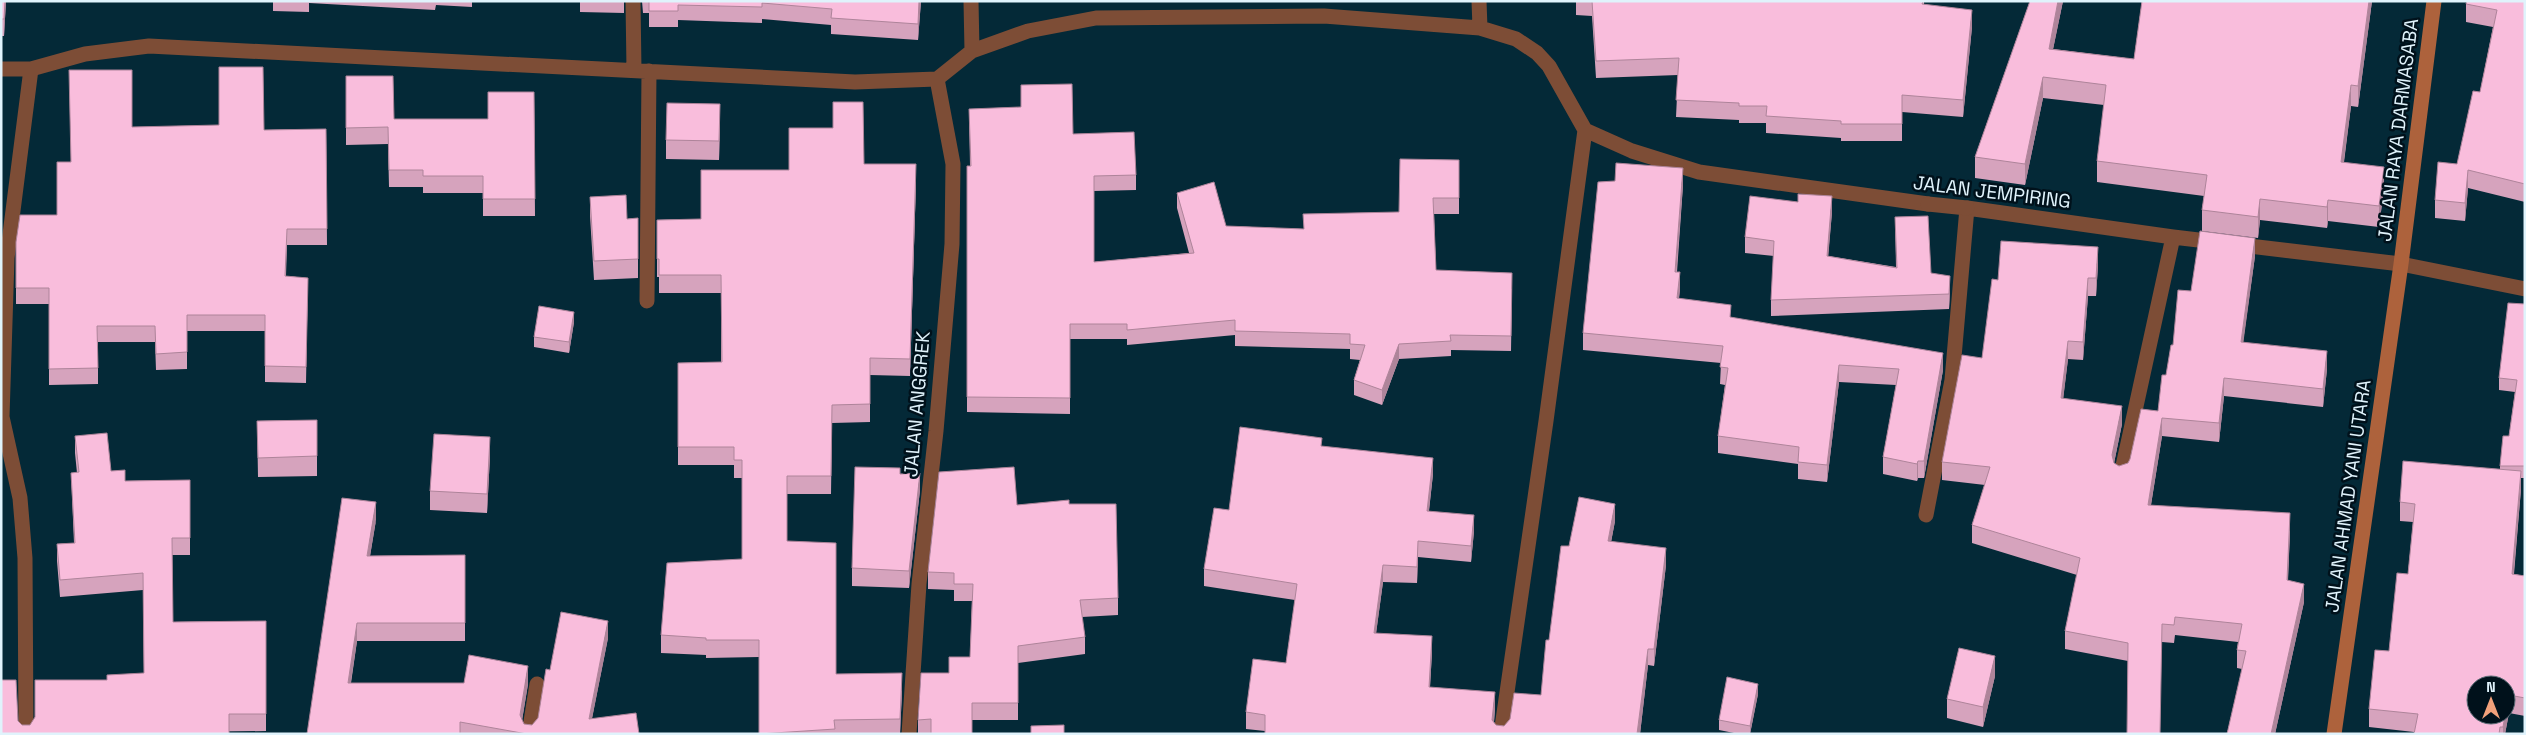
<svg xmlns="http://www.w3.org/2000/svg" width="2526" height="735" viewBox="0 0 2526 735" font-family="'Space Grotesk',sans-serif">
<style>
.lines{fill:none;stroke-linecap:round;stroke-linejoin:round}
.minor{stroke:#7d4d36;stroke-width:15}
.tertiary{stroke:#7d4d36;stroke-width:15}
.secondary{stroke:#ad623c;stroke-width:15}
.wall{fill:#d6a3bd}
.shaded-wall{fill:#ae849a}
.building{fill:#f9bddc;stroke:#ae849a}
.labels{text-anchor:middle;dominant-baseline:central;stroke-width:5;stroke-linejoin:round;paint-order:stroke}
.street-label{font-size:19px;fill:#e0f3fc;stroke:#00111b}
</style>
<rect width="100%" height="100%" fill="#042937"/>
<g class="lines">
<!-- minor -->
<path class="minor" d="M633,1L634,70
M971,1L972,51
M1479,1L1480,28
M1,69H31L85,54L149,46L855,82L937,79L972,51L1028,31L1096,18L1324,16L1480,28L1516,39L1537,53L1549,66L1585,130L1546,421L1501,734
M1585,130L1632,151L1699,172L1928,204
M647,301L649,71
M2121,475L2173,237
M1926,515L1952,380L1967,208L2173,237L2401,264L2525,289
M26,734L25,558L20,498L2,417L7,258L31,69
M529,734L537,684
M909,734L919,584L936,431L952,244L953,164L937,79"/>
<!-- tertiary -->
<path class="tertiary" d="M1928,204L1967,208"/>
<!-- secondary -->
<path class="secondary" d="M2334,734L2401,264L2434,1"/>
</g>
<!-- wall -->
<path class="wall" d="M1,1H6L4,36H1Z
M273,1H472V7L436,5L435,10L309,3V12L273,11Z
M580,1H624V13L580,12Z
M642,1H921L918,40L831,34V25L762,19V23L678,20V27H649V13H643Z
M1576,1H1924V5L1972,27L1963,117L1902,112V141H1841V138L1766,133V123H1739V120L1676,117L1678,75L1596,78L1592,16L1576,15Z
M2030,1H2063L2053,49L2134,59L2142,1H2372L2358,107L2351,106L2344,162L2384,188L2379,227L2328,221L2327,228L2260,220L2258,238L2202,231V210L2204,196L2097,182V161L2104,105L2043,98L2025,185L1975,178V157Z
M2525,1V202L2468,188L2465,221L2435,218V200L2457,164L2480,92L2493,27L2466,22V4Z
M346,76L394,119H488L534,92L535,216H483V193H423V187H389L388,144L346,145Z
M969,109L1073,134L1136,175V190L1094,191V262L1189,253L1177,208V193L1226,226L1303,229L1399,212L1459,160V214H1434L1436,270L1512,289L1511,351L1451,350V356L1399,359L1382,405L1354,395V380L1360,360L1350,359V349L1235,346V335L1127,345V339H1070V414L967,412V166H970Z
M720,123L719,160L666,159V140Z
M132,127L264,130L326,129L327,245H287L286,276L308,278L306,383L265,382V331H187V369L156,370L155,342H98V384L49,385V304H16V242L57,215L70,162Z
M864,164L916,182L910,376L870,375V422L832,423L831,494H787V541L836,674L902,691L900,734H759V657L706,658V655L661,653V635L742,559V478H734V465H678V363L721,362V293H659V277H657V220L701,219L789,170Z
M1615,181L1683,185L1677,272L1680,289L1679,298L1731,317L1943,370L1924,478H1918L1917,481L1883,474V457L1896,385L1839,382L1827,482L1798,479V464L1718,453V436L1725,385L1720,384L1721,363L1583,350V333Z
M590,197L627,219L638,218V278L594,280L590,216Z
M1832,212L1828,256L1896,267L1895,217L1931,273L1950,292L1949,309L1771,316V300L1774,256L1745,253V237Z
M2255,256L2243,342L2327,369L2323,407L2224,396L2219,442L2162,436L2151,505L2290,531L2288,581L2304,602L2275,734H2227L2242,669L2237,668V650L2238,642L2175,635L2174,643L2162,642L2128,661L2065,649V631L2077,575L1972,543V525L1985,485L1942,480V462L1982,358L1998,280L2098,265L2096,296H2088L2083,360L2068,359L2063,399L2122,424L2114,463L2119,466L2128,463L2158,411L2173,345L2191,291Z
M2525,304V478H2521V489L2514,574L2525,576V716L2509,713L2505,734H2414V732L2369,727V709L2389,651L2408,574L2413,522L2400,521V502L2500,469V466L2509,436L2515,392L2499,390V378Z
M574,322L569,353L534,347V337Z
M317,420V476L258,477L257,421Z
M75,436L111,471L125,481L190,480V555H172L173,622L266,621V731L1,734L18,721L22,725H30L107,680L144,673L143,590L60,597L57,561V544L74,543L71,473H77L75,453Z
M1322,446L1433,474L1429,511L1474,531L1471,562L1418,557L1417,583L1383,582L1376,633L1432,652L1430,687L1495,708L1494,722L1496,725L1504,726L1541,695L1549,640L1569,546L1615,521L1611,542L1666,565L1654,666L1648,665L1640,734L1265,731L1246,729V712L1286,663L1295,600L1204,586V569L1229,510Z
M490,456L487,513L430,510V491Z
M900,474L920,490L909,588L852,586V568Z
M1069,504L1118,598V615L1082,617L1085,637V654L1018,663V720H972V734H918V720L970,657L972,601H954V590L928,589V572L1017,505Z
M376,520L370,556L465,555V641H357L351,683L528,684L522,720L524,724L532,725L538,718L550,670L608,638L592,718L527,734H307Z
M1995,676L1983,727L1947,718V699Z
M1758,694L1750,734H1739L1719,730V720Z"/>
<!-- shaded-wall -->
<path class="shaded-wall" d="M5,1H6L4,36V19Z
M919,1H921L918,40V24Z
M2058,1H2063L2049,69V49Z
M2369,1H2372L2358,107V86Z
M1972,10V27L1963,117V100Z
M2043,77V98L2025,185V164Z
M2351,85V106L2341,183V162Z
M720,104V123L719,160V141Z
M916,164V182L910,376V359Z
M2384,167V188L2379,227V206Z
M1683,168V185L1675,289V272Z
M2468,170V188L2465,221V203Z
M1832,196V212L1827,272V256Z
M2260,199V220L2258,238V217Z
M2328,200V221L2327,228V207Z
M2255,238V256L2241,360V342Z
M2098,247V265L2096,296V278Z
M1680,272V289L1677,315V298Z
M1950,276V292L1949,309V294Z
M2088,278V296L2083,360V342Z
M574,312V322L569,353V342Z
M2068,341V359L2061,417V398Z
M1399,344V359L1382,405V390Z
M2327,351V369L2323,407V389Z
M1943,353V370L1924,478V461Z
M1839,365V382L1827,482V465Z
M2224,378V396L2219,442V423Z
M2122,406V424L2112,473V455Z
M2162,418V436L2148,523V505Z
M490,437V456L487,513V494Z
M1433,458V474L1427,527V511Z
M1918,461V478L1917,481V464Z
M2521,471V489L2512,592V574Z
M920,473V490L909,588V571Z
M376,502V520L367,574V556Z
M1615,504V521L1608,558V541Z
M2290,513V531L2287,599V580Z
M1474,515V531L1471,562V546Z
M1418,541V557L1417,583V567Z
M1666,548V565L1654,666V649Z
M1383,565V582L1374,649V633Z
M2304,584V602L2275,734H2271Z
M608,621V638L589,734V719Z
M357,623V641L348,701V683Z
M1432,636V652L1429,704V687Z
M1648,649V665L1640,734H1637Z
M1995,656V676L1983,727V707Z
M528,666V684L520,733V715Z
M902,673V691L900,734V719Z
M1758,684V694L1750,734V726Z
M1495,692V708L1493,734L1492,720Z
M2509,695V713L2505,734H2503V727Z"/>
<!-- building -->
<path class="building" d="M1,1H5L4,19H1Z
M649,1H919L918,24L831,18L832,9L762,3V7L678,5V11H649Z
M1592,1H1923L1922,4L1972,10L1963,100L1902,95V124H1841V121L1766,116L1767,106H1739V103L1676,100L1679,58L1596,61Z
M2030,1H2058L2049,49L2134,59L2142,1H2369L2358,86L2351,85L2341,162L2384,167L2379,206L2328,200L2327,207L2260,199L2258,217L2202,210L2207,175L2097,161L2106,85L2043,77L2025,164L1975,157Z
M2467,1H2525V184L2468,170L2465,203L2435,200L2438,162L2457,164L2473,91L2480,92L2497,10L2466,4Z
M219,67H263L264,130L326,129L327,229H287L285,276L308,278L306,367L265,366V315H187V352L156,354L155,326H97L98,368L49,369V288H16V242L20,215H57V162H71L69,70H132V127L219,125Z
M346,76H393L394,119H488V92H534L535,199H483V176H423V170H389L388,127L346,128Z
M1072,84L1073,134L1134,132L1136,175L1094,176V262L1194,253L1177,193L1214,182L1226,226L1304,229L1303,214L1399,212L1400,159L1459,160V198H1433L1436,270L1512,273L1511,336L1450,335L1451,341L1399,344L1382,390L1354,380L1365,345L1350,344V334L1235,331V320L1127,330V324H1070V398L967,397V166H971L969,109L1021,107V85Z
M833,102H863L864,164H916L910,359L870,358V404L832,405L831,476H787V541L836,543V674L902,673L900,719L834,720L835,729L759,734V640H706V638L661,635L667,563L742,559V460H734V447H678V363L722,362L721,275H659V259H657V220L701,219V170H789V128H833Z
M667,103L720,104L719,141L666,140Z
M1616,163L1683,168L1675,272H1680L1677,298L1731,305L1730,317L1943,353L1924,461H1918L1917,464L1883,457L1899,369L1839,365L1827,465L1798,462L1799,447L1718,436L1728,368L1720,367L1723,346L1583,333L1598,182L1615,181Z
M1798,194L1832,196L1827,256L1897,268L1895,217L1928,216L1931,273L1950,276L1949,294L1771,300L1774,241L1745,237L1750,196L1798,202Z
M626,195L627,219L638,218V259L594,261L590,197Z
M2200,231L2255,238L2241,342L2327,351L2323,389L2224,378L2219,423L2162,418L2148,505L2290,513L2287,580L2304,584L2271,734H2227L2246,651L2237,650L2242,624L2175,617L2174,625L2162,624L2160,734H2127L2128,643L2065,631L2080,558L1972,525L1990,467L1942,462L1962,355L1982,358L1992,279L1998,280L2001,241L2098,247L2096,278H2088L2083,342L2068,341L2061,398L2122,406L2112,455L2114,463L2119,466L2128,463L2130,459L2141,409L2158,411L2162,375H2166L2171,345H2173L2178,290L2191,291Z
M2508,303L2525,304V466H2500L2503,436H2509L2517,380L2499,378Z
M539,306L574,312L569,342L534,337Z
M317,420V456L258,458L257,421Z
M1240,427L1322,438L1321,446L1433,458L1427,511L1474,515L1471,546L1418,541L1417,567L1383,565L1374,633L1432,636L1429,687L1495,692L1492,720L1496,725L1504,726L1510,719L1514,693L1541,695L1546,640H1549L1561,546H1569L1579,497L1615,504L1608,541L1666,548L1654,649H1648L1637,734H1265V715L1246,712L1253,659L1286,663L1297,584L1204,569L1214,508L1229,510Z
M107,433L111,471L125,470V481L190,480V538H172L173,622L266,621V714H229V734H1V680H16L18,721L22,725H30L35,717V680H107V675L144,673L143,573L60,580L57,544L75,543L71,473L79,472L75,436Z
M434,434L490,437L487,494L430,491Z
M2403,461L2521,471L2512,574L2525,576V698L2509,695L2506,711V685H2476V715H2505L2503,727H2500L2499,734H2414L2418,714L2369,709L2375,650L2389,651L2397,573L2408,574L2415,504L2400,502Z
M855,467L900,468V474L920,473L909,571L852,568Z
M1014,467L1017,505L1069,500V504H1116L1118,598L1080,600L1085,637L1018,646V703H972V734H931V719L918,720L921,673H949V657H970L973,584H954V573L928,572L939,472Z
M342,498L376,502L367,556L465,555V623H357L348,683H464L469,655L528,666L520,715L524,724L532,725L538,718L546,669L550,670L561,612L608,621L589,719L636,713L639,734H527L460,722V734H307Z
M1959,648L1995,656L1983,707L1947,699Z
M1727,677L1758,684L1750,726L1719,720Z
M1064,725V734H1031V726Z"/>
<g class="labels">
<!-- street labels -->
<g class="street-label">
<text transform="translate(2398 130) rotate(-83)">JALAN RAYA DARMASABA</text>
<text transform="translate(1992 192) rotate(7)">JALAN JEMPIRING</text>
<text transform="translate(917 404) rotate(-85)">JALAN ANGGREK</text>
<text transform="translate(2348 496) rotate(-82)">JALAN AHMAD YANI UTARA</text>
</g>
</g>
<!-- border -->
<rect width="2526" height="735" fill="none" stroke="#e0f3fc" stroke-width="5"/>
<!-- north arrow -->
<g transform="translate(2491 700)"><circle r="24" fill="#00111b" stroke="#5a6b75"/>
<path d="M0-4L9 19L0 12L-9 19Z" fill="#f1a17b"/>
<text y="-8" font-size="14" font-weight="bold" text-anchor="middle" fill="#e0f3fc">N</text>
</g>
</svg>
